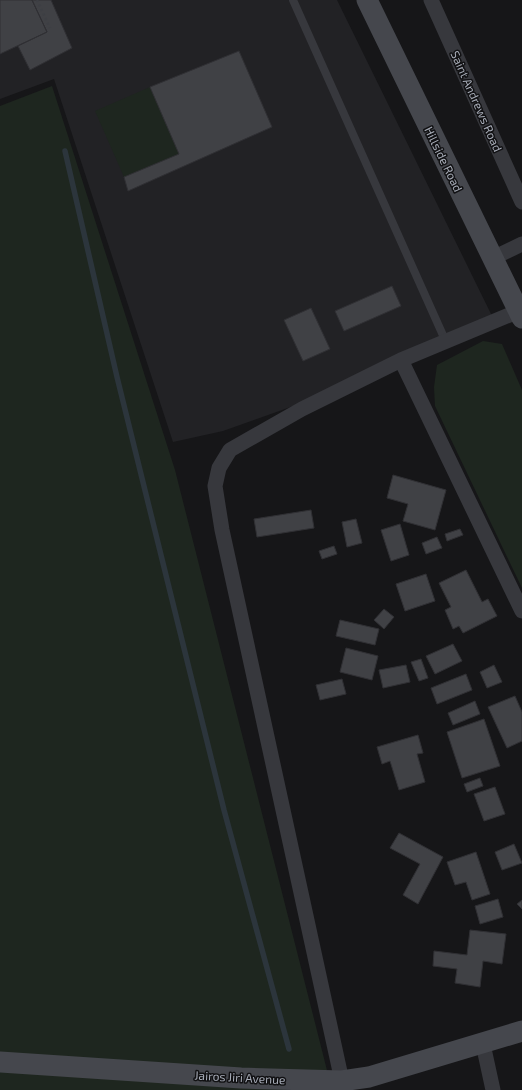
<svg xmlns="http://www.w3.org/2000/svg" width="522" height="1090" viewBox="0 0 522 1090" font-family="'Exo 2',sans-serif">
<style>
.built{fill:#222225}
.green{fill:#1e261f}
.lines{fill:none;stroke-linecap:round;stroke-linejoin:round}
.stream{stroke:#2c353c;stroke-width:5.5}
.building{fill:#404145;stroke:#303034}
.path{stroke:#3d3f44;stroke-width:2.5;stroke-dasharray:2 3;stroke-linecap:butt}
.lane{stroke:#37383d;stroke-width:8}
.street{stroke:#37383d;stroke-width:15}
.secondary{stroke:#45474d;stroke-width:21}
.labels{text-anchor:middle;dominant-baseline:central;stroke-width:3;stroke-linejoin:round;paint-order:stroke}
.street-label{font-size:12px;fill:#a8adb8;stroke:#111113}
</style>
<rect width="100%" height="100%" fill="#161618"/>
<!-- built -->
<path class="built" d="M0,0H337L492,316L296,405L223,431L173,442L54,79L0,99Z"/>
<!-- green -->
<path class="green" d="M52,86L175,470L332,1090H0V106Z
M150,87L179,154L124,177L95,111Z
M483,341L502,344L522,390V588L435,406L434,387L437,365Z"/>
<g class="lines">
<!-- stream -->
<path class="stream" d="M65,151L117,377L224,810L289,1049"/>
</g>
<!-- building -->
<path class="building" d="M0,0H32L47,32L0,54Z
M32,0H51L72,48L30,70L18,46L47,32Z
M239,51L272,127L128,191L124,177L179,154L150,87Z
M392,286L401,306L344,331L335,311Z
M311,308L330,349L303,361L284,320Z
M393,475L446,490L435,530L403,521L408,504L387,498Z
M311,510L314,528L257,537L254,519Z
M356,519L362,543L347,547L342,522Z
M400,524L409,555L391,561L381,530Z
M460,529L463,535L447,541L445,534Z
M437,537L442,548L426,554L422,543Z
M334,546L337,554L322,559L319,551Z
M466,570L482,602L488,599L497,616L463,633L459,626L453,629L445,610L451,607L439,583Z
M426,574L435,601L405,611L396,584Z
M384,609L394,617L384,629L374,620Z
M340,620L379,629L375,645L336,636Z
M453,644L462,661L435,674L426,656Z
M346,648L378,656L372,680L340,672Z
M421,659L428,678L419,681L411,662Z
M406,665L410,682L383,688L379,670Z
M494,665L502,682L487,688L480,672Z
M466,674L472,690L437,704L431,688Z
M342,679L346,694L320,700L316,685Z
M515,696L522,712V741L507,748L488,707Z
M475,701L480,714L453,725L448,713Z
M484,719L500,766L462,778L447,732Z
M418,735L423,753L417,754L425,782L399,790L390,761L382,764L377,747Z
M480,778L483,786L467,792L464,784Z
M495,787L505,814L484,821L474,794Z
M399,833L443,857L418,904L403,895L420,864L390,848Z
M514,844L522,863L502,870L495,852Z
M476,852L490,894L472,900L466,882L455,885L447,862Z
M498,899L503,917L480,924L475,906Z
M522,900V909L517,904Z
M470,930L506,934L502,964L483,961L480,987L455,983L457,969L433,966L434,951L467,955Z"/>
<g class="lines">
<!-- path -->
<path class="path" d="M37,0L50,28"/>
<!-- lane -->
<path class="lane" d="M293,0L446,342"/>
<!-- street -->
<path class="street" d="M431,0L522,202
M493,258L522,244
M401,360L522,611
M483,1044L493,1090
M342,1081L222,530L215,486L219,468L230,450L302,409L401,360L519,311"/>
<!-- secondary -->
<path class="secondary" d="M367,0L522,318
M0,1062L241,1078L342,1081L369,1077L522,1031"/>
</g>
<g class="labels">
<!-- street labels -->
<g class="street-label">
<text transform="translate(477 101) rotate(66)">Saint Andrews Road</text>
<text transform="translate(444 159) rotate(64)">Hillside Road</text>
<text transform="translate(240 1077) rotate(3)">Jairos Jiri Avenue</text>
</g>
</g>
</svg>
